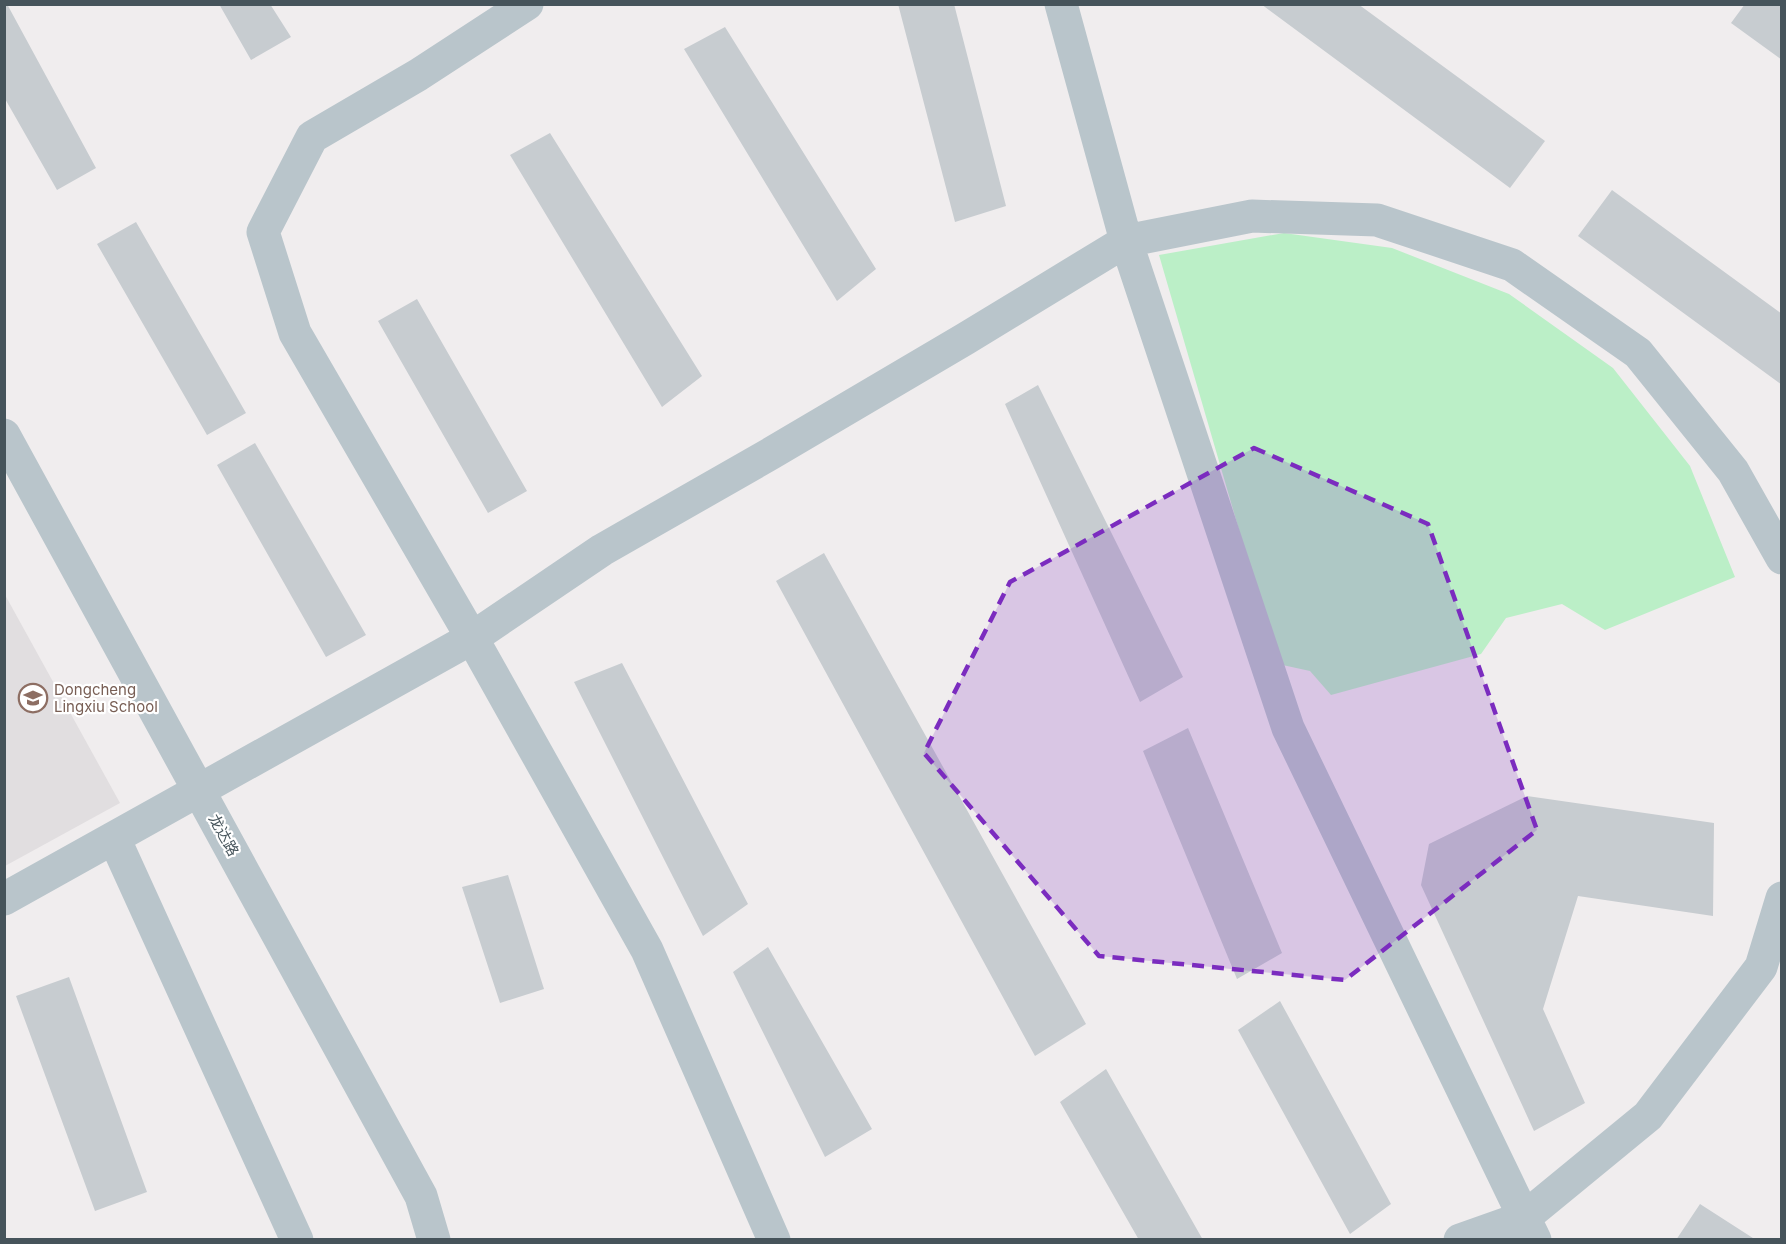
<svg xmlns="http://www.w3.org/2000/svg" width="1786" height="1244" viewBox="0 0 1786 1244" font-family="Inter,'Noto Sans SC',sans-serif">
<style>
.education{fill:#e1dee0}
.green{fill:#bbefc7}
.building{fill:#c7ccd0}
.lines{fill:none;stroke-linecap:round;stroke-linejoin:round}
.minor{stroke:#b9c5cb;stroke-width:33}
.marked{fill:#7b2cbf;fill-opacity:0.2;stroke:#7b2cbf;stroke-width:4.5;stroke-dasharray:12 8;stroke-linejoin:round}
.labels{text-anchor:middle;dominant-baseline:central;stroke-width:4.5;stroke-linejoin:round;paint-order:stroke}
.education-label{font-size:15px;fill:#785e54;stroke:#fff;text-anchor:start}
.street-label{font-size:15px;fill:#46545b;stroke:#fff}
</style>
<rect width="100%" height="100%" fill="#f0edee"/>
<!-- education -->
<path class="education" d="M4,593L120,803L5,866H4Z"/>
<!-- green -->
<path class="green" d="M1284,233L1392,248L1509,294L1613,368L1690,466L1735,577L1605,630L1562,604L1506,618L1481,654L1331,695L1310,671L1278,664L1159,255Z"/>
<!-- building -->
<path class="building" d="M4,4H7L96,168L57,190L4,97Z
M219,4H270L291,37L251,60Z
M898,4H954L1006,206L955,222Z
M1261,4H1358L1545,141L1510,188Z
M1745,4H1782V60L1731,23Z
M725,27L876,269L837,301L684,49Z
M550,133L702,376L662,407L510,155Z
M1612,190L1782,314V385L1578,236Z
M136,222L246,413L207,435L97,244Z
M417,299L527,491L488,513L378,321Z
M1038,385L1183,677L1140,702L1005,404Z
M255,443L366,635L326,657L217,465Z
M824,553L1086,1024L1035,1056L776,581Z
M622,663L748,904L703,936L574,682Z
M1188,728L1282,953L1237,979L1143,751Z
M1527,796L1714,823L1713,916L1578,896L1543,1009L1585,1103L1534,1131L1421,885L1429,844Z
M508,875L544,989L500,1003L462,887Z
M768,947L872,1129L825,1157L733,972Z
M69,977L147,1192L95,1211L16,996Z
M1280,1001L1391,1204L1350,1234L1238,1030Z
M1106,1069L1203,1240H1139L1060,1102Z
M1700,1204L1756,1240H1676Z"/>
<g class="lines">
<!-- minor -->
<path class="minor" d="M1061,4L1126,241L1288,728L1535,1240
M4,435L421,1196L434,1240
M114,838L297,1240
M4,899L472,638L295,333L263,232L312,137L418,75L527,4
M774,1240L647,950L472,638L602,550L770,454L965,339L1126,241L1252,216L1377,220L1512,265L1638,353L1733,471L1782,558
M1460,1240L1525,1217L1648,1116L1761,967L1782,898"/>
</g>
<!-- marked area -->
<path class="marked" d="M1254,448L1428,524L1537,830L1345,980L1099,956L924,753L1010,582Z"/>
<!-- icons -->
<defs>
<g id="school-ring" transform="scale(1.5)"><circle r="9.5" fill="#fff" stroke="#8d6e63" stroke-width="1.5"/><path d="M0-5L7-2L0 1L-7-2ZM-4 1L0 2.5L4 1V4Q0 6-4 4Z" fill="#8d6e63"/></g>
</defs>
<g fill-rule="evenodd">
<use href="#school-ring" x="33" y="698"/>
</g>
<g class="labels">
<!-- education labels -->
<g class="education-label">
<text x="54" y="689">Dongcheng<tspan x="54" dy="17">Lingxiu School</tspan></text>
</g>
<!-- street labels -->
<g class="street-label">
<text transform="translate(224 835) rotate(61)">龙达路</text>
</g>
</g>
<!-- border -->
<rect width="1786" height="1244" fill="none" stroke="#46545b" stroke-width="12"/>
</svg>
